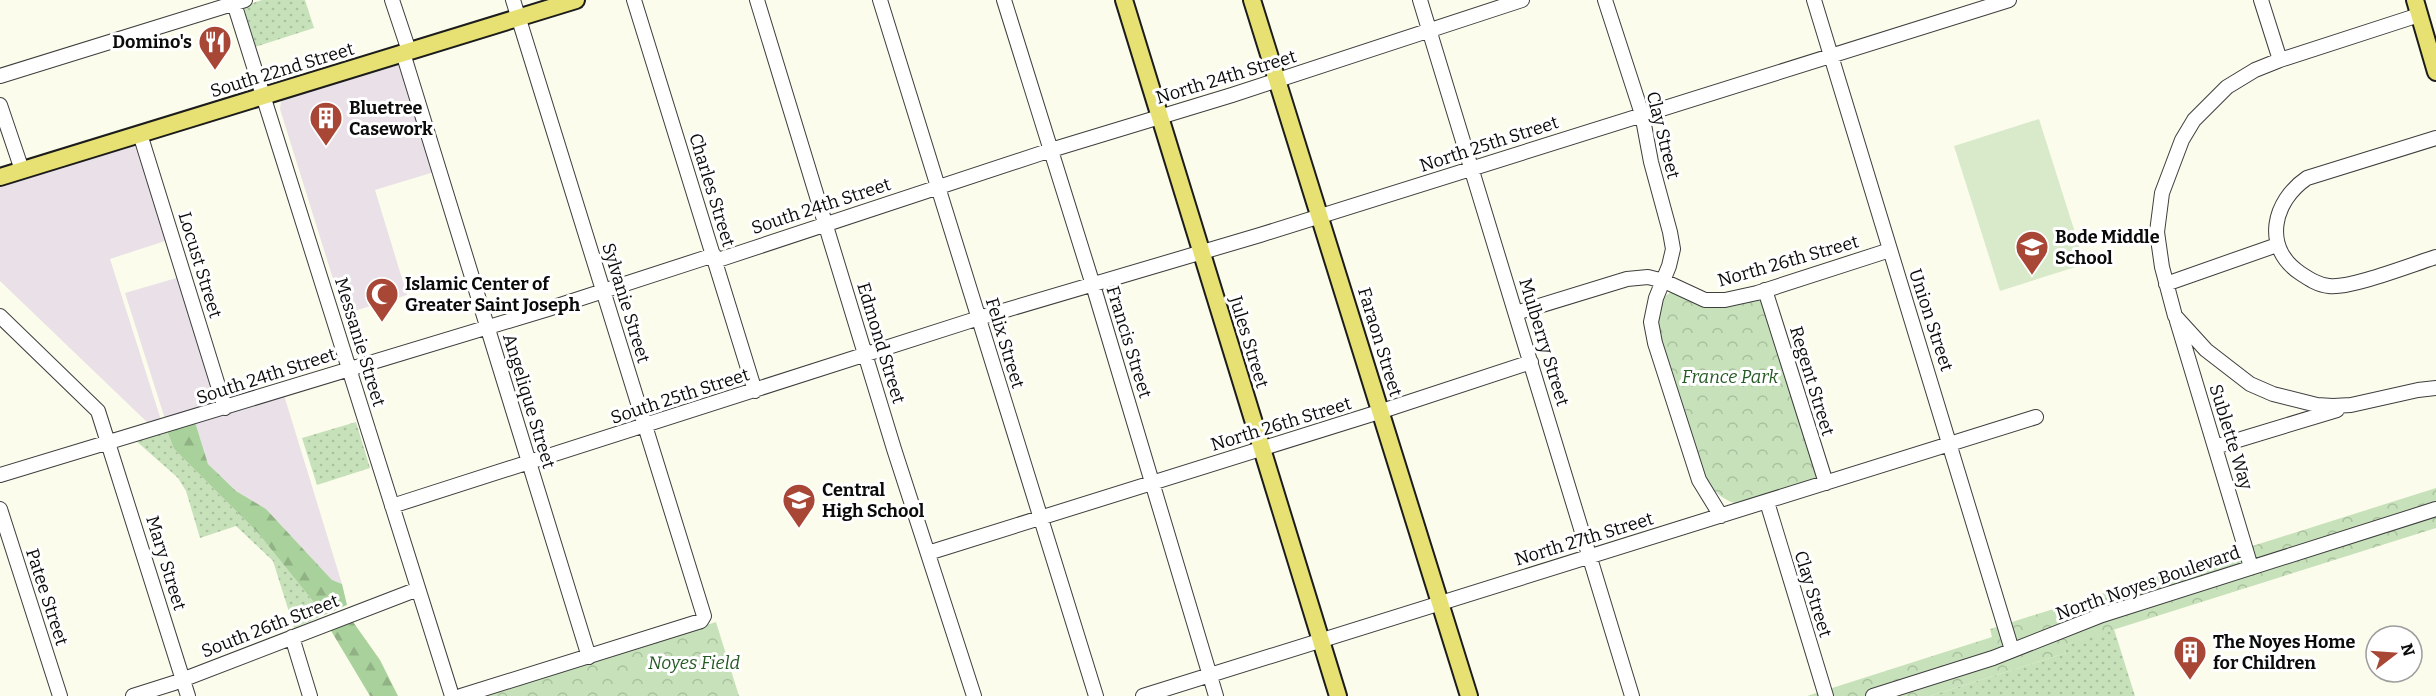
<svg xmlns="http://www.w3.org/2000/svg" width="2436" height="696" viewBox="0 0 2436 696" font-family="Bitter,serif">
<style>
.industrial{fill:#e9e0e8}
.grass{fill:url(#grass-dots)}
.forest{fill:url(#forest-firs)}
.park{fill:url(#park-crowns)}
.pitch{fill:#d9eacb}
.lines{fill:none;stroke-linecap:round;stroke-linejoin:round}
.minor-casing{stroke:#3e3e3e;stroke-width:16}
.major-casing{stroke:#1c1c1c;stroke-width:20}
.minor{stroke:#fff;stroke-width:14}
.major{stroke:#e6e172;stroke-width:16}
.labels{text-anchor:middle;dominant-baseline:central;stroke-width:6;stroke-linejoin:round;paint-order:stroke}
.poi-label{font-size:18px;font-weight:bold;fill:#0b0b0b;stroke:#fff;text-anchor:start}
.street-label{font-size:18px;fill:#0b0b0b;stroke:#fff}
.park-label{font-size:18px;font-style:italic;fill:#255a25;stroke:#fff}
</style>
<defs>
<pattern id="grass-dots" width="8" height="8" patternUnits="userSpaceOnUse" patternTransform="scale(1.5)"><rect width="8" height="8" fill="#c7e2ba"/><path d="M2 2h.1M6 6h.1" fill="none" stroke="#aac19f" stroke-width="1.8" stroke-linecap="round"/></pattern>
<pattern id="forest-firs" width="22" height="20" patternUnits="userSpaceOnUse" patternTransform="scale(1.5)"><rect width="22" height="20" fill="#a9d19c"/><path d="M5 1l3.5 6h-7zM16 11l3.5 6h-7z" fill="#90b285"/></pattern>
<pattern id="park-crowns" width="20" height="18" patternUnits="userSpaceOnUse" patternTransform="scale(1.5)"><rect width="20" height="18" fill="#c7e2ba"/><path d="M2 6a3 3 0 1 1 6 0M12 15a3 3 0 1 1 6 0" fill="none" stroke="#aac19f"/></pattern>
</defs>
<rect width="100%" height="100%" fill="#fcfcec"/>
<!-- industrial -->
<path class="industrial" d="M399,63L434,172L375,190L407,295L344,314L280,109L281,102L283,98Z
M138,143L168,240L110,259L161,420L149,424L0,281V182Z
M180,277L217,402L165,419L125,293Z
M284,395L342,584L332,580L266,509L236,491L208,464L195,422Z"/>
<!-- grass -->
<path class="grass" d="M262,0H305L314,28L255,47L244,8L246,5Z
M356,422L370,468L317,485L302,438Z
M167,431L174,449L258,533L324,615L294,628L273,561L236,526L200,538L186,491L178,478L135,440Z
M2114,629L2135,696H1930L2066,653L2064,645Z"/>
<!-- forest -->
<path class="forest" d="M195,422L208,464L236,491L266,509L332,580L342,584L347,605L324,615L258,533L174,449L167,431Z
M351,619L380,660L398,696H370L330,629Z"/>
<!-- park -->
<path class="park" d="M1676,291L1762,298L1818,479L1741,505C1724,501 1717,494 1706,481L1657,327C1659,312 1658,294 1676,291Z
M2436,488V528L2065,645L2066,653L1930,696H1807L1992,637L1990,629Z
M716,622L739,696H477Z"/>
<!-- pitch -->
<path class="pitch" d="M2039,119L2085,264L2000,291L1954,146Z"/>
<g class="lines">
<!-- minor casing -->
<g class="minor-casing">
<path id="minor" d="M233,0L452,696
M392,0L409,51
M634,0L755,391
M757,0L894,449L974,696
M880,0L1096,696
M1004,0L1093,285L1216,696
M1420,0L1632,696
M1605,0L1642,114L1651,162L1670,232L1673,249L1669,266L1656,298L1651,322L1655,343L1699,480L1721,516
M1814,0L2012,650
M2261,0L2280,60
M2419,15L2280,60L2255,70L2227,87L2194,120L2182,140L2162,193L2157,232L2162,267L2175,316L2206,350L2250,384L2273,394L2317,405L2333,406L2351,405L2418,390L2436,388
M403,53L589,657
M0,76L245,0
M0,105L22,170
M140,134L225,408
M2436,138L2307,178C2273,201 2262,247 2300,273C2309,279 2318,285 2329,286C2350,289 2413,264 2436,257
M715,261L1051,150L1232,95L1522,0
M2166,284L2277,245
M1765,290L1826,483
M1516,313L1627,279L1648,277L1664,281L1705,300H1725L1757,293L1890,250
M0,316L98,411L188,696
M2177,321L2251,567
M2215,447L2337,410
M0,475L548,309L714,255
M1767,502L1826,696
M392,506L979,318L1260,235L2009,0
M0,509L60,696
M928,553L1382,411L1531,362
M292,637L310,696
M133,696L174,683L418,589
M461,696L701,621L704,616L513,0
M1143,696L2036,417
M1873,696L1993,658L2102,615L2436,509"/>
</g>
<!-- major casing -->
<g class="major-casing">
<path id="major" d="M1124,0L1338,696
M1252,0L1469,696
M2415,0L2436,72
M0,177L576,0"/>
</g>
<!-- minor -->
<use href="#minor" class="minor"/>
<!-- major -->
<use href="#major" class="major"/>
</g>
<!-- icons -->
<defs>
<g id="restaurant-pin" transform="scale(1.725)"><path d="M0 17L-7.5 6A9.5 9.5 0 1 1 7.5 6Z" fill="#a84736" stroke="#fff"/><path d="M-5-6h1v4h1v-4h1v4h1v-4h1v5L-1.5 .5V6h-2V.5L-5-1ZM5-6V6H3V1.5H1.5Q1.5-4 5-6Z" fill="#fff"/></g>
<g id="building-pin" transform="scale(1.725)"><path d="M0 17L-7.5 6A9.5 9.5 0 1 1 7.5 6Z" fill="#a84736" stroke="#fff"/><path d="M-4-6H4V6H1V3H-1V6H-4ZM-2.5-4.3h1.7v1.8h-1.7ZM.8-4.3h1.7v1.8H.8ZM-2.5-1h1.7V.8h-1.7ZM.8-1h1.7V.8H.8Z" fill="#fff"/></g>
<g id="school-pin" transform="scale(1.725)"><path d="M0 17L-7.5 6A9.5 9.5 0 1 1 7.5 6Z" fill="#a84736" stroke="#fff"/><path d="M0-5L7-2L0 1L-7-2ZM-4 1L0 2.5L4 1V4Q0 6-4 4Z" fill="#fff"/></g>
<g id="mosque-pin" transform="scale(1.725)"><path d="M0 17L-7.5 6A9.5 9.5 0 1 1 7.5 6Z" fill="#a84736" stroke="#fff"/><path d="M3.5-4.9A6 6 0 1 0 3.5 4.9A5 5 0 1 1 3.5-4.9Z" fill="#fff"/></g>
</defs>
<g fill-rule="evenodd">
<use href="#restaurant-pin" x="215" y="42"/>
<use href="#building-pin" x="326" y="118"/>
<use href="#school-pin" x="2032" y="247"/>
<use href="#mosque-pin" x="382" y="294"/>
<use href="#school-pin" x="799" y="500"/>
<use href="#building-pin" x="2190" y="652"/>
</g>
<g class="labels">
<!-- poi labels -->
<g class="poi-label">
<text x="192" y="42" text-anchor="end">Domino's</text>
<text x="349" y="108">Bluetree<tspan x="349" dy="21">Casework</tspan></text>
<text x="2055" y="237">Bode Middle<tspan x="2055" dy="21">School</tspan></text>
<text x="405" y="284">Islamic Center of<tspan x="405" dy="21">Greater Saint Joseph</tspan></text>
<text x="822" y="490">Central<tspan x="822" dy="21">High School</tspan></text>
<text x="2213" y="642">The Noyes Home<tspan x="2213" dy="21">for Children</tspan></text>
</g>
<!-- street labels -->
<g class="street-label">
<text transform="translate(282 70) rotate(-17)">South 22nd Street</text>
<text transform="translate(1226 77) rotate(-17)">North 24th Street</text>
<text transform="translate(1663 135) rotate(76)">Clay Street</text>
<text transform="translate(1489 144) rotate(-18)">North 25th Street</text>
<text transform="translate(712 190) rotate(73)">Charles Street</text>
<text transform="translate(821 206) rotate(-18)">South 24th Street</text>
<text transform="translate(1788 261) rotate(-16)">North 26th Street</text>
<text transform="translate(200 265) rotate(73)">Locust Street</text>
<text transform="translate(626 303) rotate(73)">Sylvanie Street</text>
<text transform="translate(1931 320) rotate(72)">Union Street</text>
<text transform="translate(360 342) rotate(73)">Messanie Street</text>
<text transform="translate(1129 342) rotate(73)">Francis Street</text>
<text transform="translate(1249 342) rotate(73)">Jules Street</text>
<text transform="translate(1380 342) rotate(73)">Faraon Street</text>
<text transform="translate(1544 342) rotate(73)">Mulberry Street</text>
<text transform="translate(881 343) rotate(73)">Edmond Street</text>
<text transform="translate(1005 343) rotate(73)">Felix Street</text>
<text transform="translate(266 376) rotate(-18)">South 24th Street</text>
<text transform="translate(1812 381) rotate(73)">Regent Street</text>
<text transform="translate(680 396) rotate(-18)">South 25th Street</text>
<text transform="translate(529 401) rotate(73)">Angelique Street</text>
<text transform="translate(1281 424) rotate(-17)">North 26th Street</text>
<text transform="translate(2231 437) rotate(73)">Sublette Way</text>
<text transform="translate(1584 539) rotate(-17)">North 27th Street</text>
<text transform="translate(166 563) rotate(73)">Mary Street</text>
<text transform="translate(2148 583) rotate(-19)">North Noyes Boulevard</text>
<text transform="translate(1813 594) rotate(73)">Clay Street</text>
<text transform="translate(47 597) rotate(72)">Patee Street</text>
<text transform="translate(270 626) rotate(-21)">South 26th Street</text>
</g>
<!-- park labels -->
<g class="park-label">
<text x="1730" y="377">France Park</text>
<text x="694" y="663">Noyes Field</text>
</g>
</g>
<!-- north arrow -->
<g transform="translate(2394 654) rotate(73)"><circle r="28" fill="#ffffff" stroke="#9d9d9d" stroke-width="1.5"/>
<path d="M0-4.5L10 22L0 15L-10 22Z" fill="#a84736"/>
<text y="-9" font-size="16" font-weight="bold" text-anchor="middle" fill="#0b0b0b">N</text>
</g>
</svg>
